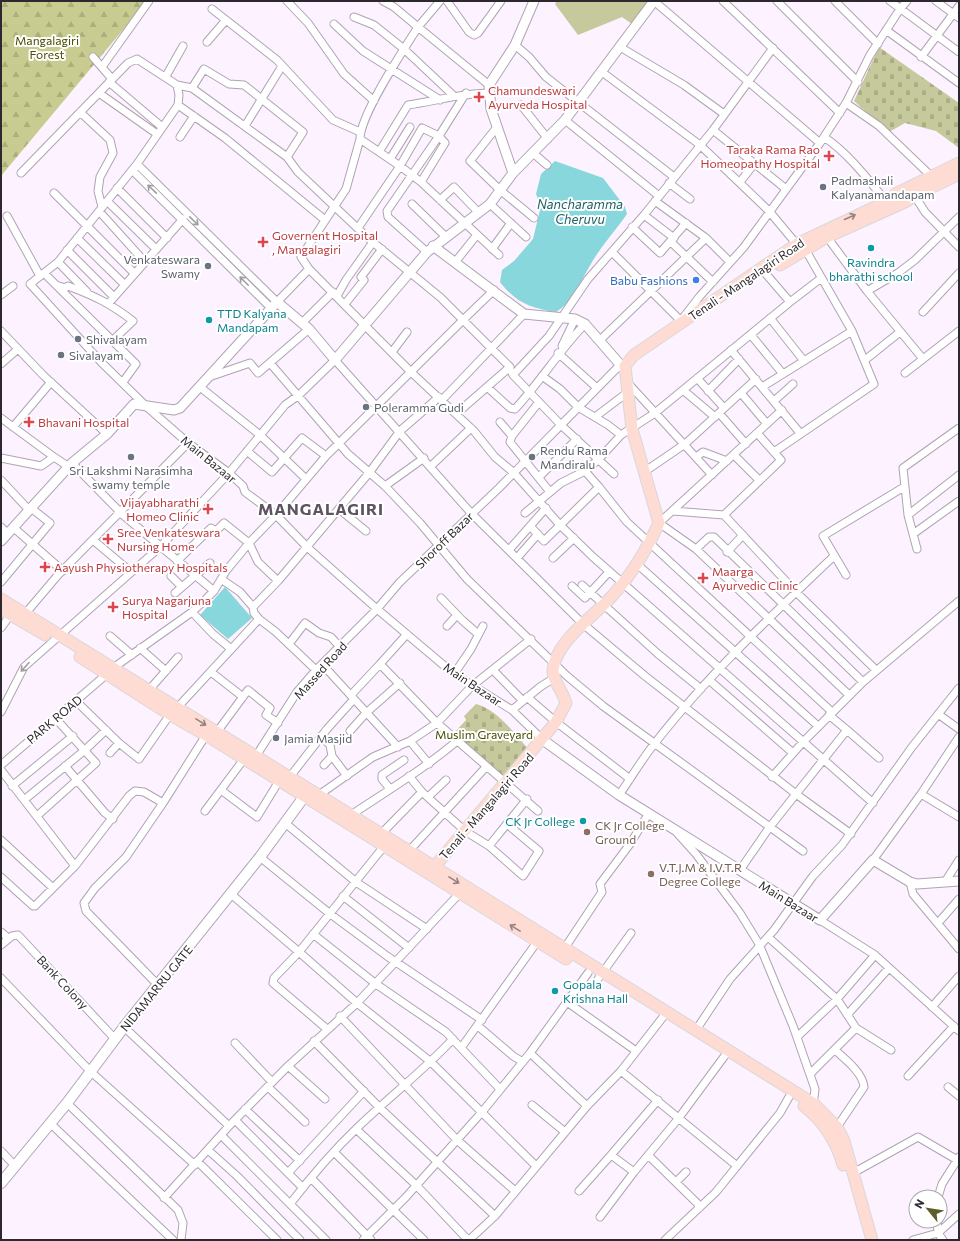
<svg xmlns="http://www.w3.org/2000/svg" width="960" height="1241" viewBox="0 0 960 1241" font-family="Commissioner,sans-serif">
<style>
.green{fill:#c5c99b}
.forest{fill:url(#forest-firs)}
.cemetery{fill:url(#cemetery-stones)}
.water{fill:#87d7dd}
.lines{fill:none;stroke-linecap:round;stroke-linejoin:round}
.minor-casing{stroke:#b0a3b2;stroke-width:9}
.tertiary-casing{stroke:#b0a3b2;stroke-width:11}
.secondary-casing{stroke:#b0a3b2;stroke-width:12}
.primary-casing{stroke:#d9d8d9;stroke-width:13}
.minor{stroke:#fff;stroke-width:7}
.tertiary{stroke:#fff;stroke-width:9}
.secondary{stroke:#fff;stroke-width:10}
.primary{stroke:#fedcd3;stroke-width:11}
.oneway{stroke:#a09ea1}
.oneway2{stroke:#968280}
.health-dot{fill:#e0444e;stroke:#fff;stroke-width:1.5}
.worship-dot{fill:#6b7280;stroke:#fff;stroke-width:1.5}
.culture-dot{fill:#0f9aa8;stroke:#fff;stroke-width:1.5}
.shop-dot{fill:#3f7fe0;stroke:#fff;stroke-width:1.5}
.education-dot{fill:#8d6e63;stroke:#fff;stroke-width:1.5}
.labels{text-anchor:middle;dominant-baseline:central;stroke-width:4;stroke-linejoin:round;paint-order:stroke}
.park-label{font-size:12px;fill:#4a4c02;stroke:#fff}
.health-label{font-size:12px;fill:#be3a42;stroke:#fff;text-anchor:start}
.worship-label{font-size:12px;fill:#5b616d;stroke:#fff;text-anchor:start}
.culture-label{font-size:12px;fill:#0d838f;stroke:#fff;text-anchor:start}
.street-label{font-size:12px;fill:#2d282e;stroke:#fff}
.shop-label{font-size:12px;fill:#366cbe;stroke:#fff;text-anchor:end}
.education-label{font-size:12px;fill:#785e54;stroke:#fff;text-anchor:start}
.water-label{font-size:13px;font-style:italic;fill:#206166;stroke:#fff}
.district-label{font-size:16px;font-weight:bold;letter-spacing:1px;fill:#5e5360;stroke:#fff}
</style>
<defs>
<pattern id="forest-firs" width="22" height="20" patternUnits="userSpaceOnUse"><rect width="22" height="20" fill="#c8cc90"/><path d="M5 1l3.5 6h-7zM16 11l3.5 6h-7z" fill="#acaf7c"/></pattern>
<pattern id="cemetery-stones" width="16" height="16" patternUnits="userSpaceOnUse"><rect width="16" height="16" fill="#c5c99b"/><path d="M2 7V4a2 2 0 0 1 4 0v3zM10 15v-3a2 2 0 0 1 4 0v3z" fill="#aaad86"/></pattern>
</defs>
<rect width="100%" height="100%" fill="#fdf2ff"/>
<!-- green -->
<path class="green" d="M557,1H648L632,24L622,17L578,35L555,4Z"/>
<!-- forest -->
<path class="forest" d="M1,1H147L1,176Z"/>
<!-- cemetery -->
<path class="cemetery" d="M879,47L959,103V148L936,131L905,123L889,132L854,101Z
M476,704C498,710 515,734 529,750L504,779L452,735L466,720L464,716Z"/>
<!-- water -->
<path class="water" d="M555,161L603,178L625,207L627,214C616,230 602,245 592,262C581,280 575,300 556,312C531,308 516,303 500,282L502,270L514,261L533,239L541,206L536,194L541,174Z
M225,587L252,618L228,639L200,615Z"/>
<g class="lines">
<!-- minor casing -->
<g class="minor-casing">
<path id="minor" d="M287,1L308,23L344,74L374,101
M383,1L394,7L418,27L440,1
M447,1L469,32L474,35L478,33L501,1
M654,1L820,143
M723,1L840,113
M777,1L858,82
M835,1L878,44
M890,1L959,52
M936,1L959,18
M212,9L277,60L333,120L360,132
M354,17L374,25L404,49L454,96
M334,24L363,51L440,100
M886,30L959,83
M207,42L226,20
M515,45L529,57L546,77L674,177
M620,47L684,85L724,114
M93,57L112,79
M921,57L959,6
M102,67L149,1
M602,72L700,145L769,211L799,247
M166,76L183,46
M109,82L162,127
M192,88L204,69L229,84L244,85L303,132L287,157
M99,93L157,134
M846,103L879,126L931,176
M178,105L225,138L325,220
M521,105L548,139
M80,112L110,140L113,153L100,177L98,191L102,207
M565,120L659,196
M245,126L282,66
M497,127L470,161L500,190L534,218
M713,130L786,189
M180,137L194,116
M824,137C848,153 867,178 885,200
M360,139L400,166L421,182L499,255
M379,152L408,105C436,101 462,93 490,93
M533,153L547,165
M390,159L410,127
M137,164L277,302L309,269L301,257L346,189L360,139C360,115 404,49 418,27L489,85
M132,170L271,308
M21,173L128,63L137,59L177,85L179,95L178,105L137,164L58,262L30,284L101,362L147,407L188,443L229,473L243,486L245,492L276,515L307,547L377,609L454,674L512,710L543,740
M740,182L754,164
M669,183L690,199
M117,188L167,238
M54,193L134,273
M440,200L454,187L478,212
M107,201L156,249
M655,201L706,238L730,262
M918,201L925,212L959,247
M412,204L446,237
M490,204L526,237
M99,211L144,261
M644,215L674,238
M7,216L40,276
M632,227L660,253L686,223
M358,228L400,166L422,128L439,136L445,143L421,182
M827,237L867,291L923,359
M77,238L124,284
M671,242L713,282
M492,249L511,223
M67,250L114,297
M427,252L388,217L387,211L439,136L466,93
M612,252L681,321
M456,261L476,236
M58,262L87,292
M309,269L411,372L474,431L495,457L514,473L560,525L593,557L873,803
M44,273L56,285L65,288L68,286C95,296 111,304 133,321L112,341
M766,274L790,302
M56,285L136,364L123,382
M867,291L898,273L915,260L959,217
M1,295L13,286
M337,296L346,280L373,242
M109,303L183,219
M345,304L364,280L361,277L382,249
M923,312L959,273
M683,318L700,296L744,247L820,143L846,103L870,55L900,9L907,1
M770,318L804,361
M302,323L333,292
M1,331L43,375L107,434
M751,335L783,374
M599,341L706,238
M562,346L575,319
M731,350L800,433
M392,352L407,332
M558,353L597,388
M865,360L900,332
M270,363L348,454L385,486L420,523L467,579L567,676L603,706L803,851
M1,364L18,349
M511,371L513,375L562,426L614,474
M905,373L959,331
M513,375L549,336L588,279L644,215L713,130L773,48
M542,376L560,389L578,407L608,425L621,435
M209,377L250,363L258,373L309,329
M697,378L724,408
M627,382L712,475
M200,387L260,435L306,479
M487,387L510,408L515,409C540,382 559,351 585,324
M762,387L852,331
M683,390L715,417
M708,391L739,359
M741,393L767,424
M442,400L524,314
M774,401L793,384
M539,402L512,436L510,442L550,492
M782,410L659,523L696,549L849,695
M719,413L746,444
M456,414L510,367L463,320L494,290
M595,417L628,392
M1,418L54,457
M500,422L512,436
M13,427L51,382
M247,451L272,472L302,438L326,456
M774,452L874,384L852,331L805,249
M734,455L759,480
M696,457L703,452L727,461
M1,458L41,466L54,457L69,467
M72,463L123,515L214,591
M431,466L471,428
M644,472L685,444L756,379
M539,477L577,439
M1,480L29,510
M385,486L424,458
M599,487L627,522L832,712
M339,509L366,531
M673,511L724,515L781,460L757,433
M525,513L561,483L585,471
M724,515L796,592L876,670
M908,515L959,475
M530,526L544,541L599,487L585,471L599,459L621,435L655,413L790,302L820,279
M1,527L8,534
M14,528L63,571
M913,534L959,501
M93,540L131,572
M696,549L709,537H714L863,682
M917,549L908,515L903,468L959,428
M509,550L546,508
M727,552L743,535
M517,558L538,534
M553,558L574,538
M177,561L211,528L216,531L224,523L249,543L258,562L278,581
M637,564L818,726
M846,575L823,536L904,487
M171,576L182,587
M221,579L240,592L253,607L254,613L259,619L276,632L316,670
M1,582L50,523L31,508
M582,585L657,653L701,689
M572,586L585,598L609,572
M175,593L210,563
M441,598L462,620L478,634
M253,607L278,581L369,473L400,431L439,397
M192,612L213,634L230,648
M25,614L58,575L188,443
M447,626L457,615
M1,628L11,614
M110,636L132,655
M289,644L305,623L319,633L331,637L340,647
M140,648L166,671
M322,664L398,747
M380,664L407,634
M113,668L192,612L205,600L214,591L226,571L249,543L276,515L326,456L463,320L440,297L369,239L298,172L287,157L192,88L177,85
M493,670L523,701
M211,672L243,697
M454,674L471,649L483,626
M709,680L793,753
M149,690L178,657
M351,695L380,664L437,723L538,811
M527,697L556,722L630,779
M76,701L119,743L139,759L169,716
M177,708L259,619
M512,710L540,687L554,678
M1,712L24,667L160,547L229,473L285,405L299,395L335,360L471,513L583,624L645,676L796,794L769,828L740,870
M938,714L959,729
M829,715L847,730L796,794L851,834
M847,730L879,758
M350,731L366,713L400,683
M217,732L248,690L270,708L266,715L278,723
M321,736L330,745L332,756L347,776
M410,741L429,764
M110,753L119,743
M256,756L297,692L316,670L377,609L400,582L499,488L620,365
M1,765L107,674
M324,765L332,756
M65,766L105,813L113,819
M1,770L75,866
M409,776L422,792L465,831L489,846L523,876L539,851L507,824
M772,777L803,742L863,682L959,601
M289,778L327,729L354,699
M12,786L73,736
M390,789L382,779V775L404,760
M221,790L257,817L279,781
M921,794L959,817
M619,795C631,778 642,759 655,743C708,675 772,615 834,556
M316,797L373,757L410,741L437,723L472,686L531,639
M428,797L446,780
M24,800L85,750L106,730
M205,811L244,759
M351,815C387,791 424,769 457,741
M37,816L96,763L56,719
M285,823L356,882L427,929
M381,834L422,792
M678,834L696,854L740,913L759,944L793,1026L815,1089L813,1106
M1,840L53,888
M385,845L299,952L357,1003L431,1062L535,1165
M489,846L527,799
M409,851L486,767
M260,857L329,913L387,956L482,1020
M873,860L921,794L959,737
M1,877L33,906H35L75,866L129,796L135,791L144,792L163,803
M910,882L913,894L959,949
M945,882L959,860
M231,894L299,952L274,978L273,983L327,1029
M343,896L409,948
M820,920L875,955L959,1031
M938,923L959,899
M1,932L8,938
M313,934L376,984L446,1032L461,1048
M768,937L837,999L856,1028L891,1050
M1,945L12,936L18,935L115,1039
M564,949L602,892L600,884L630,844L649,813
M1,978L90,1071L195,1165
M598,979L631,933
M158,985L86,911L84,903L95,888L126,857L163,803L206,735
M567,1002L636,1051
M932,1007L959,976
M848,1014L889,968
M340,1016L457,1140L515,1191
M663,1017L621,1071L737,1166
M478,1026L513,1056L523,1062
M124,1027L229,1126L288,1066L357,1003L459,894
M696,1030L730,979L774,930L813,876L842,845L912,747L959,688
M797,1037L837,999L875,955
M314,1041L380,1108L495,1216
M235,1043L272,1082
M835,1050C845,1059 863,1073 864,1087L837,1127
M530,1053L587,1106
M288,1066L325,1099
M810,1074L856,1028
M908,1076L954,1026
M268,1087L305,1122
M948,1087L959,1096
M500,1089L461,1048L537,942
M658,1100L611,1155L634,1172L678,1119L729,1050
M67,1103L178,1210L183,1223L181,1240
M532,1105L565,1132
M245,1109L300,1161
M235,1120L303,1188
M51,1124L173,1240
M356,1129L416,1185L468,1240
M221,1135L326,1240
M208,1150L237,1176L300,1240
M1,1151L15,1166
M335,1153L424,1240
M648,1155L698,1204L699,1208
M197,1161L277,1240
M288,1173L364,1091
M853,1173L918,1137L959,1161
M312,1179L371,1240
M676,1182L686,1172
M579,1191L611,1155
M938,1197L942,1184L959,1157
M164,1198L229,1126
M290,1204C310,1178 333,1151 357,1128C388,1098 423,1071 453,1039
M600,1217L634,1172
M937,1221L938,1233L943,1240
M363,1240L406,1197L482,1112L530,1053L588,973
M469,1240L495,1216L587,1106L621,1071
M665,1240L716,1192L780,1113L789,1097
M913,1240L938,1233L959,1214"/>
</g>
<!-- tertiary casing -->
<g class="tertiary-casing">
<path id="tertiary" d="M513,173L491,109L489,85L515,45L534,1
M433,246L524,314L575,319L585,324L624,369
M1,541L72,463L107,434L134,404L174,410L180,408L277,302L309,329L335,360L427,252L490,204L513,173L565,120L654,1
M543,740L619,795L820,920L873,860L910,882L917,884L959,881"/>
</g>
<!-- secondary casing -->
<g class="secondary-casing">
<path id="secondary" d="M1,1183L67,1103L124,1027L260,857L309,790"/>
</g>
<!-- primary casing -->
<g class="primary-casing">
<path id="primary" d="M895,194L959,163
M780,265L827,237L907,201L914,196L959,174
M1,599L409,851L814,1104L837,1127L844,1141L872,1240
M1,609L45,635
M80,657C122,683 162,712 206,735L566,959
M430,872L556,722L566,703C563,692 552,679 553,670C556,640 595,616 613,595C632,574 647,549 659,523L632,429L625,366L634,355L797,244L886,202L904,195L914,196
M804,1106C824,1122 836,1140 843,1165"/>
</g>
<!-- minor -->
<use href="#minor" class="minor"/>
<!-- tertiary -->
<use href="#tertiary" class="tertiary"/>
<!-- secondary -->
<use href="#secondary" class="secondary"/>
<!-- primary -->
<use href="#primary" class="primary"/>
</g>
<!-- one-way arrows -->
<defs><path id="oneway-shaft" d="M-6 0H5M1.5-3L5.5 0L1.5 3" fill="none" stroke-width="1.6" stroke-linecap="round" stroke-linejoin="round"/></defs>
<g class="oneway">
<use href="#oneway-shaft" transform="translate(152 189) rotate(-136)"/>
<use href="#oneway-shaft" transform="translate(194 221) rotate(44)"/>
<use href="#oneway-shaft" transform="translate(244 281) rotate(-135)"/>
<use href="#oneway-shaft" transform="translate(25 667) rotate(132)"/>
</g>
<g class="oneway2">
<use href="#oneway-shaft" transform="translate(850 217) rotate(-24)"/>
<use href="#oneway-shaft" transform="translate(201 722) rotate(32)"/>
<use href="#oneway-shaft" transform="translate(454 880) rotate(32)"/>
<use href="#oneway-shaft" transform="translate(515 928) rotate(-149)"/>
</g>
<!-- markers -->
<g class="health-dot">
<path d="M477 91h4v4h4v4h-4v4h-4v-4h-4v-4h4z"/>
<path d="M827 150h4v4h4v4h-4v4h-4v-4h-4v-4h4z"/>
<path d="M261 236h4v4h4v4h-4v4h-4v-4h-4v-4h4z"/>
<path d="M27 416h4v4h4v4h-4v4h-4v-4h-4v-4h4z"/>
<path d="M206 503h4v4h4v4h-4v4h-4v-4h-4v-4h4z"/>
<path d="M106 533h4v4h4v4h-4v4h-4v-4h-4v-4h4z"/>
<path d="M43 561h4v4h4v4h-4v4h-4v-4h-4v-4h4z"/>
<path d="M701 572h4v4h4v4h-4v4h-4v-4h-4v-4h4z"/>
<path d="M111 601h4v4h4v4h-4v4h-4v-4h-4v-4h4z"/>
</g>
<g class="worship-dot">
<circle cx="823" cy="187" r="4"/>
<circle cx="208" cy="266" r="4"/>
<circle cx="78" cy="339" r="4"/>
<circle cx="61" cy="355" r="4"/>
<circle cx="366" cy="407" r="4"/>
<circle cx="131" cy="457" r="4"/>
<circle cx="532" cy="457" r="4"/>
<circle cx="276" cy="738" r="4"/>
</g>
<g class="culture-dot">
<circle cx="871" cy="248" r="4"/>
<circle cx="209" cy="320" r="4"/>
<circle cx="583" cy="821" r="4"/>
<circle cx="555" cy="991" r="4"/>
</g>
<circle class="shop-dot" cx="696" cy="280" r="4"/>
<g class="education-dot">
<circle cx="587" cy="832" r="4"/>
<circle cx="651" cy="874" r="4"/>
</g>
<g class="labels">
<!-- park labels -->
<g class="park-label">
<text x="47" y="40">Mangalagiri<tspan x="47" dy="14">Forest</tspan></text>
<text x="484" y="734">Muslim Graveyard</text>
</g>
<!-- health labels -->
<g class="health-label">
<text x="488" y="90">Chamundeswari<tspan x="488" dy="14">Ayurveda Hospital</tspan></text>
<text x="820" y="149" text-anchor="end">Taraka Rama Rao<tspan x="820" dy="14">Homeopathy Hospital</tspan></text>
<text x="272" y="235">Governent Hospital<tspan x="272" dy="14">, Mangalagiri</tspan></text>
<text x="38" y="422">Bhavani Hospital</text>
<text x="199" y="502" text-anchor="end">Vijayabharathi<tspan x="199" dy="14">Homeo Clinic</tspan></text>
<text x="117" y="532">Sree Venkateswara<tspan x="117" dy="14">Nursing Home</tspan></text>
<text x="54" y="567">Aayush Physiotherapy Hospitals</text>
<text x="712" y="571">Maarga<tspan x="712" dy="14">Ayurvedic Clinic</tspan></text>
<text x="122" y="600">Surya Nagarjuna<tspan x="122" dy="14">Hospital</tspan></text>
</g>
<!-- worship labels -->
<g class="worship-label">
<text x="831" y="180">Padmashali<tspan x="831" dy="14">Kalyanamandapam</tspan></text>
<text x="200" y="259" text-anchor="end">Venkateswara<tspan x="200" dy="14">Swamy</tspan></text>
<text x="86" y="339">Shivalayam</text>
<text x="69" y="355">Sivalayam</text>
<text x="374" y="407">Poleramma Gudi</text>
<text x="540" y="450">Rendu Rama<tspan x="540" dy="14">Mandiralu</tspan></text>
<text x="131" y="470" text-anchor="middle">Sri Lakshmi Narasimha<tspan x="131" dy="14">swamy temple</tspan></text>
<text x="284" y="738">Jamia Masjid</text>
</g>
<!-- culture labels -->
<g class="culture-label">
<text x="871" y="262" text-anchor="middle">Ravindra<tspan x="871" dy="14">bharathi school</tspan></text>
<text x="217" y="313">TTD Kalyana<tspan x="217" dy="14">Mandapam</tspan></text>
<text x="575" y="821" text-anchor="end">CK Jr College</text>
<text x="563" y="984">Gopala<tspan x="563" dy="14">Krishna Hall</tspan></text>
</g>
<!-- street labels -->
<g class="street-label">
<text transform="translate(746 279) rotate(-34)">Tenali - Mangalagiri Road</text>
<text transform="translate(209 459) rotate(39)">Main Bazaar</text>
<text transform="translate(444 540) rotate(-44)">Shoroff Bazar</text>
<text transform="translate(320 670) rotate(-48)">Massed Road</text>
<text transform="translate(473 684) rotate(34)">Main Bazaar</text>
<text transform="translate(54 719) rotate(-40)">PARK ROAD</text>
<text transform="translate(486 806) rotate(-49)">Tenali - Mangalagiri Road</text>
<text transform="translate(789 901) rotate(32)">Main Bazaar</text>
<text transform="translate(63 982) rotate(47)">Bank Colony</text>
<text transform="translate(156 988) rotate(-51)">NIDAMARRU GATE</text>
</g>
<!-- shop labels -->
<g class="shop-label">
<text x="688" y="280">Babu Fashions</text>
</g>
<!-- education labels -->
<g class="education-label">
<text x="595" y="825">CK Jr College<tspan x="595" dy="14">Ground</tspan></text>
<text x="659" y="867">V.T.J.M &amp; I.V.T.R<tspan x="659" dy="14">Degree College</tspan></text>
</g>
<!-- water labels -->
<g class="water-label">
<text x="580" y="204">Nancharamma<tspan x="580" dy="15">Cheruvu</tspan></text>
</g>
<!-- district labels -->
<g class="district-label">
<text x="321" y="508">MANGALAGIRI</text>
</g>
</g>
<!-- border -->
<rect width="960" height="1241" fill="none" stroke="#2d282e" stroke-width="4"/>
<!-- north arrow -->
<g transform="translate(928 1209) rotate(300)"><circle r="19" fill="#ffffff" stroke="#aba9ab"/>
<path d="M0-3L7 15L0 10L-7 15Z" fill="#5f5e2b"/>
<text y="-6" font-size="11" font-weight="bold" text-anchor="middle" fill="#2d282e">N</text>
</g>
</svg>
